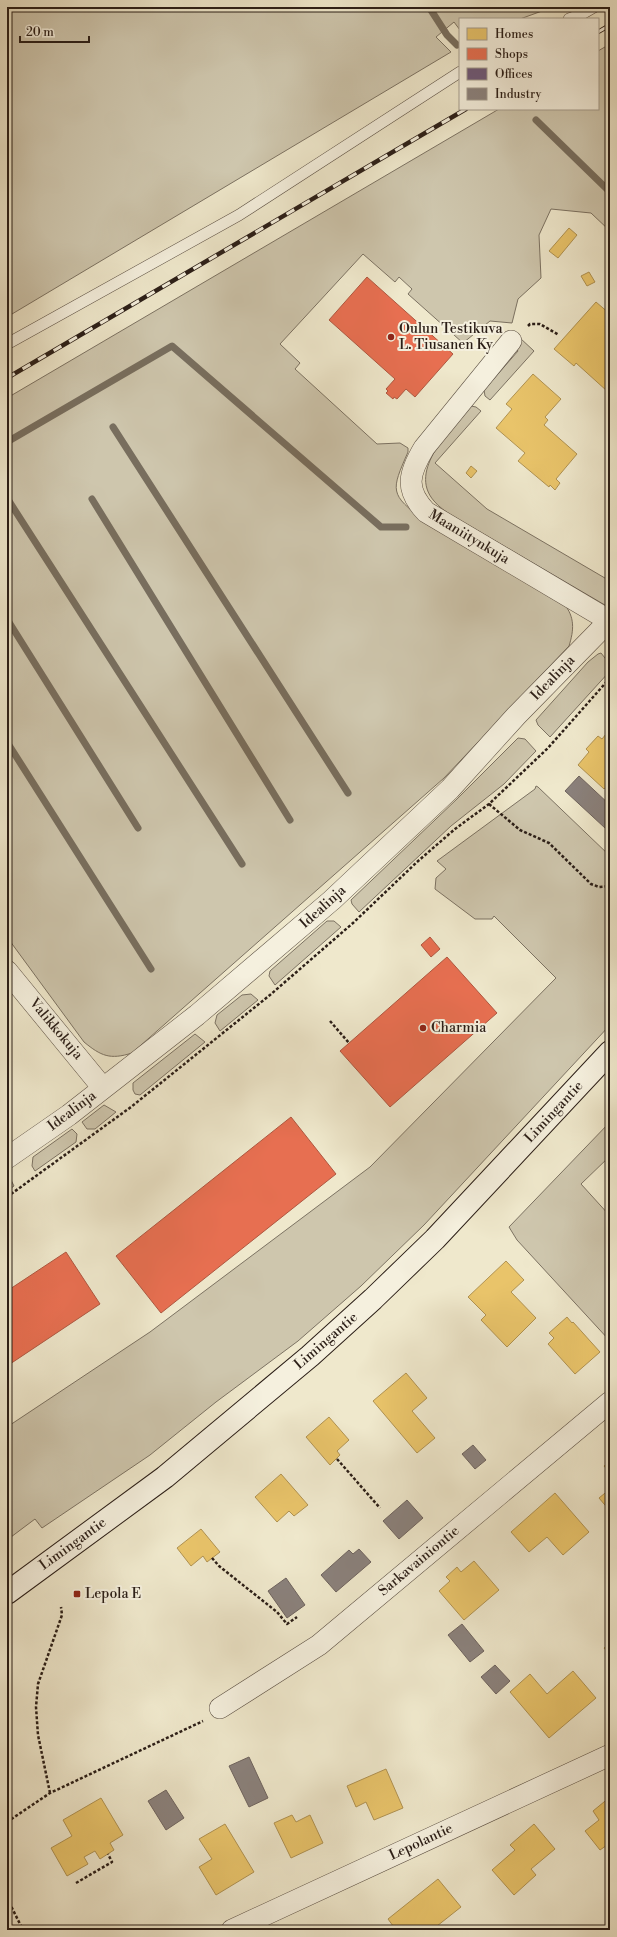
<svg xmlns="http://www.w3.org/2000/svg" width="617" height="1937" viewBox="0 0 617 1937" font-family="'Libre Bodoni',serif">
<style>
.green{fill:#cec6ad;stroke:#7c7262}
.homes{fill:#e9c46a;stroke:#b09251}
.shops{fill:#e76f51;stroke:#af5740}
.offices{fill:#6d597a;stroke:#59475c}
.industry{fill:#8a817c;stroke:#6e635e}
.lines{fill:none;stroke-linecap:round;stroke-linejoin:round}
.stream{stroke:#786e5e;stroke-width:7}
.lane-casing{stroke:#5c5044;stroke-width:12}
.street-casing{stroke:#5c5044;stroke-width:22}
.secondary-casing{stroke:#2b1e17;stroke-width:24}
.path{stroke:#2b1e17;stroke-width:2.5;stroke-dasharray:3 2;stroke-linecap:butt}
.lane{stroke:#f5f0de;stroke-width:11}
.street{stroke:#f5f0de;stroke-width:21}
.secondary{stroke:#f5f0de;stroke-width:22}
.rail-casing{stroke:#2b1e17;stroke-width:4.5}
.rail{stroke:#f5f0de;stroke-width:3;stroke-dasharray:9;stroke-linecap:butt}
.poi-dot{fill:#8f2418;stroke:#f5f0de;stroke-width:1.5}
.labels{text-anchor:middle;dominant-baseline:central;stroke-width:4;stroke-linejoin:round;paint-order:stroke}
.poi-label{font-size:14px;fill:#2b1e17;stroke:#f5f0de;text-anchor:start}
.street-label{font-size:14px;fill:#2b1e17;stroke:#f5f0de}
</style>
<rect width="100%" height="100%" fill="#efe8cc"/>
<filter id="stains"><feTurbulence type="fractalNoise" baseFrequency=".005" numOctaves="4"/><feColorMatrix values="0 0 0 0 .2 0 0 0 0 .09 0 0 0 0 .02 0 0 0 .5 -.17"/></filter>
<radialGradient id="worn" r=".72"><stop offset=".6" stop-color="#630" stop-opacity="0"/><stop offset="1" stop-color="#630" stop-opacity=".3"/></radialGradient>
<!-- green -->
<path class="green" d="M7,7H553L520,19H460V30L454,22L436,37L451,52L7,317Z
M610,44V231L591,213L551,209L539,235L541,278L518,299L512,323L490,321L463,343L408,294L412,289L399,277L395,282L363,254L280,344L300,363L295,369L377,444L400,443L408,448V452C391,491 389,494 425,521L564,604C575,617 574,630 569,646L444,778L132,1053C110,1060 101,1056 84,1042L7,937V398L499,109H598V51Z
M520,338L534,351L490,400L485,396L484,390L518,351L516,348Z
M471,406L476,407L481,411L435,463L487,509L610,581V608L451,515C445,511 439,507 434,501C407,470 452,429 471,406Z
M601,653L609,663L610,671L550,737L538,725L536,720L588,662L598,654Z
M518,738L525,739L536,751L504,784L451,826L359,912L352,904L351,900L457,799Z
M536,786L538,787L610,856V1025L424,1225L361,1286L298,1341L216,1402L150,1455L42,1528L35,1519L7,1540V1427L150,1332L370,1167L556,978L494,916L492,919H475L435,889L436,878L446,869L437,861L535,789Z
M327,921H334L341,927L275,985L269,976L270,971Z
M251,994L258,1000L220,1031L215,1023L217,1015L242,995Z
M195,1034L205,1042L140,1095L135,1094L133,1090V1083Z
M104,1105L116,1112L95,1129H87L82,1122Z
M610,1122V1156L581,1184L610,1216V1341L517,1240L509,1227Z
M72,1129L77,1134L76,1142L35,1171L32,1166L33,1157Z
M7,1178H10L14,1186L7,1191Z"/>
<!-- homes -->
<path class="homes" d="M569,228L577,235L558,258L549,251Z
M589,272L595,282L587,286L581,276Z
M596,302L610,314V344L608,347L610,349V387L607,391L576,363L574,366L554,349Z
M533,374L561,399L545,417L548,420L544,425L577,454L556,479L560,483L555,490L550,485L549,487L518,461L525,453L496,428L512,409L506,404Z
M471,466L477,471L471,478L466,473Z
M610,729V783L604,789L578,765L589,752L586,749L598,736L602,739Z
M506,1261L524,1280L511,1292L536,1318L507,1347L481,1320L486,1315L468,1297Z
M567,1317L572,1323L573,1322L600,1352L575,1374L548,1344L554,1338L549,1333Z
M406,1373L427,1398L412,1411L435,1438L417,1453L373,1401Z
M329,1417L349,1440L337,1451L340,1455L330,1465L306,1437Z
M610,1461V1473L604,1466Z
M281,1474L308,1505L294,1516L289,1511L277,1522L255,1497Z
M610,1489V1511L599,1498Z
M555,1493L589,1532L563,1555L547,1537L529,1552L511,1532Z
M201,1529L220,1552L207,1562L203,1556L191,1566L177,1548Z
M474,1561L499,1590L464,1620L439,1591L450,1581L446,1577L457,1567L461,1572Z
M610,1643V1655L604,1648Z
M573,1671L596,1698L549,1738L510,1692L530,1674L547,1694Z
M386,1769L403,1808L374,1820L366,1802L356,1807L347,1786Z
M610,1797V1843L600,1850L585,1831L599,1820L593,1811Z
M101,1798L123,1835L110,1843L114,1850L100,1859L95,1851L84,1857L88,1864L67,1876L51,1848L72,1836L63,1820Z
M292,1815L296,1822L310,1815L323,1843L291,1858L274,1823Z
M225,1824L254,1872L216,1895L199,1867L212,1859L199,1839Z
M534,1824L555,1849L531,1869L536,1875L514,1895L492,1870L515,1850L510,1845Z
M438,1879L461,1907L437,1926L440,1930H396L388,1919Z"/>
<!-- shops -->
<path class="shops" d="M367,277L453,354L415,397L406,389L397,399L394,397L393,399L386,393L388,391L386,389L395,379L329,320Z
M430,937L440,949L431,957L421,945Z
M447,957L497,1013L390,1107L340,1051Z
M291,1117L336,1174L161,1313L116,1256Z
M66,1252L100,1304L7,1366V1291Z"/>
<!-- offices -->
<path class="offices" d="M7,1099L11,1105L7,1107Z"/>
<!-- industry -->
<path class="industry" d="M579,776L610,805V822L605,828L565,791Z
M473,1445L486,1460L475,1469L462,1454Z
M407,1500L423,1518L399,1539L383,1521Z
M359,1549L371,1562L336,1592L321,1575L349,1550L353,1554Z
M286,1578L305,1605L287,1618L268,1591Z
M462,1624L484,1651L470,1662L448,1635Z
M495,1665L510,1681L496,1694L481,1677Z
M249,1757L268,1798L249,1807L229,1766Z
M166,1790L184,1818L166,1830L148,1801Z"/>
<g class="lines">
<!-- stream -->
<path class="stream" d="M429,7L447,35L457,45
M536,120L610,192
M113,427L348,793
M7,442L172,346L381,527H406
M7,498L242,864
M92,499L290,820
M7,619L138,828
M7,742L151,969"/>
<!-- lane casing -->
<g class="lane-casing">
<path id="lane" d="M569,19L580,15L594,7
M7,344L239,215L460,72"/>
</g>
<!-- street casing -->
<g class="street-casing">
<path id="street" d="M511,341L424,448C409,473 404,489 426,512L610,621
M7,971L103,1088
M7,1158L69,1115L197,1015L332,900L450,789L516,716L609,621
M220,1708L319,1645L610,1402
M232,1930L610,1755"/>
</g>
<!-- secondary casing -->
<g class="secondary-casing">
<path id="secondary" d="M7,1593L165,1477L310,1356L373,1299L435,1239L610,1052"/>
</g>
<!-- path -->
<path class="path" d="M528,326L530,324H540L559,335
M489,804L520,830L549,843L591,884L599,887L610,886
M330,1021L349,1043
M7,1197L131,1107L270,995L353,923L417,862L455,829L489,804L548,748L610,678
M337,1459L380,1508
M212,1558L219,1566L277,1612L287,1624L297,1617
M50,1793L38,1735L36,1707L38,1684L62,1615L61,1607
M7,1822L50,1793L203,1721
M76,1883L112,1862L108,1854
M7,1898L23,1930
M7,1930H9"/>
<!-- lane -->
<use href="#lane" class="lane"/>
<!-- street -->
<use href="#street" class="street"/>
<!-- secondary -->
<use href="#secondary" class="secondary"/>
<!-- rail casing -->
<g class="rail-casing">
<path id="rail" d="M598,32L610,25
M7,378L466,109"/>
</g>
<!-- rail -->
<use href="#rail" class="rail"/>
</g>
<!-- markers -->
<g class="poi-dot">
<circle cx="391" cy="337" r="4"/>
<circle cx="423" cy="1028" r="4"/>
<rect x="73" y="1590" width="8" height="8" rx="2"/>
</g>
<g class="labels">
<!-- poi labels -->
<g class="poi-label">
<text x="399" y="329">Oulun Testikuva<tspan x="399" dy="16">L. Tiusanen Ky</tspan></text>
<text x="431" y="1028">Charmia</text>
<text x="85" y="1594">Lepola E</text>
</g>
<!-- street labels -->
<g class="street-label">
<text transform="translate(469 537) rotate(31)">Maaniitynkuja</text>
<text transform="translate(553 678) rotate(-46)">Idealinja</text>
<text transform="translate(323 907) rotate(-42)">Idealinja</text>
<text transform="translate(56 1029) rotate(50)">Valikkokuja</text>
<text transform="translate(72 1111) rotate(-37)">Idealinja</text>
<text transform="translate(554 1112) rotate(-47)">Limingantie</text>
<text transform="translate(326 1341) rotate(-41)">Limingantie</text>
<text transform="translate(73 1544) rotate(-36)">Limingantie</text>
<text transform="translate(419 1561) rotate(-40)">Sarkavainiontie</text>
<text transform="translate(421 1842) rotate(-25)">Lepolantie</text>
</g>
</g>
<!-- margin -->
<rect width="617" height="1937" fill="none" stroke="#efe8cc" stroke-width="24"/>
<rect x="8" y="8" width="601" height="1921" fill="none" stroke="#2b1e17" stroke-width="2"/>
<rect x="12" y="12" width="593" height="1913" fill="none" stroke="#2b1e17"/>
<!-- legend -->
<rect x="459" y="18" width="140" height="92" fill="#f5f0de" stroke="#a49c8e"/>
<rect x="467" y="28" width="20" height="12" fill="#e9c46a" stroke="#a49c8e"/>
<text x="495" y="38" font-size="12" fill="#2b1e17">Homes</text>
<rect x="467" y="48" width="20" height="12" fill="#e76f51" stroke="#a49c8e"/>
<text x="495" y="58" font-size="12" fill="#2b1e17">Shops</text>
<rect x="467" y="68" width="20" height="12" fill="#6d597a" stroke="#a49c8e"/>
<text x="495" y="78" font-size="12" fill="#2b1e17">Offices</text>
<rect x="467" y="88" width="20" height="12" fill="#8a817c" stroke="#a49c8e"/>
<text x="495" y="98" font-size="12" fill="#2b1e17">Industry</text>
<!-- scale -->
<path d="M20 36v6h69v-6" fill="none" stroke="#2b1e17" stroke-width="2"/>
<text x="26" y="36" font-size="12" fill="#2b1e17" stroke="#f5f0de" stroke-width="3" paint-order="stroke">20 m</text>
<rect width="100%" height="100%" filter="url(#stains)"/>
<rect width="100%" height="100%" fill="url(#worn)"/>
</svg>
